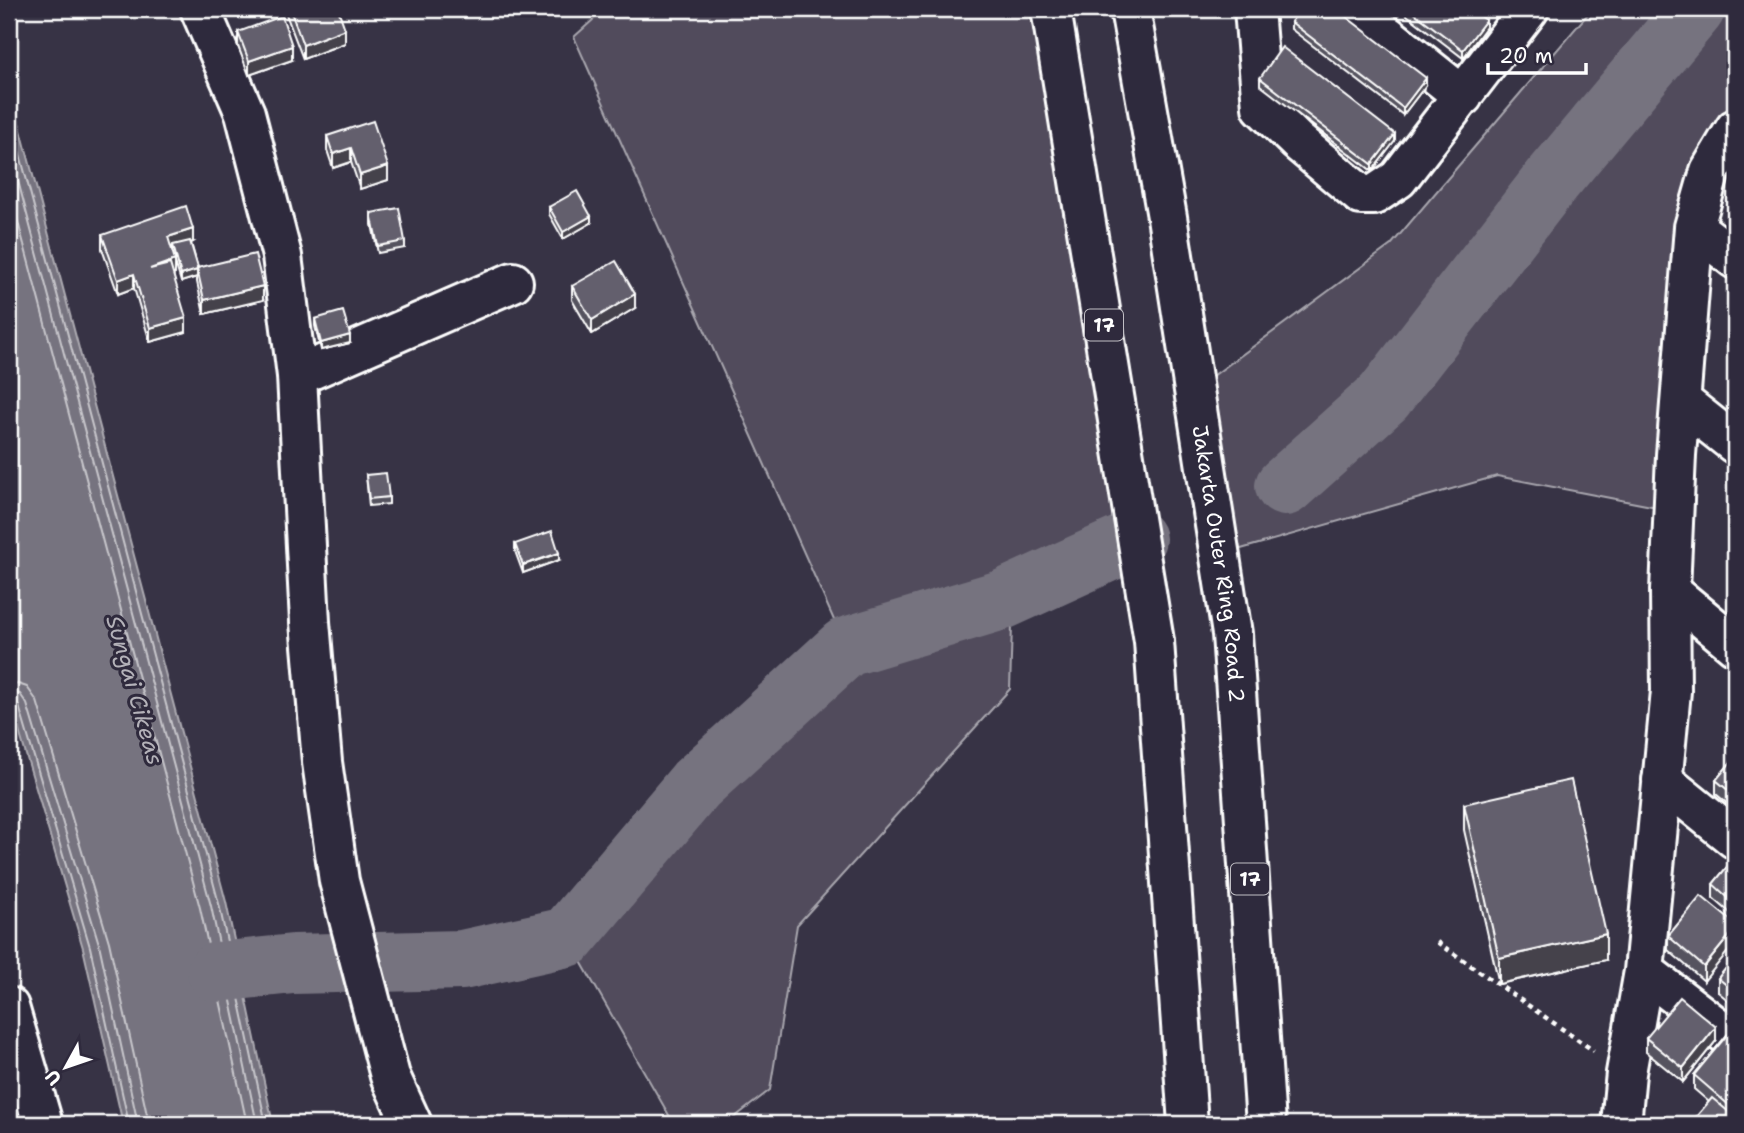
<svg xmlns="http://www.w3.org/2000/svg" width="1744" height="1133" viewBox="0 0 1744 1133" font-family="'Shantell Sans',sans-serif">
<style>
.green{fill:#514c5c;stroke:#a8a6ae;stroke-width:2}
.water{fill:#76737f;stroke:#adabb2;stroke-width:2}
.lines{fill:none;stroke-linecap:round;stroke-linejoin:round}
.shore{stroke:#c8c7cc;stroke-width:2}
.river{stroke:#76737f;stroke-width:60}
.minor-casing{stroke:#fff;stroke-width:44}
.major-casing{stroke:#fff;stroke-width:44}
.highway-casing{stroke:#fff;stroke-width:44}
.path{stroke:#fff;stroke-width:4.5;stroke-dasharray:5 5;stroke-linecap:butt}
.minor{stroke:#2f2a3d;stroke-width:38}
.major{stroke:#2f2a3d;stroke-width:38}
.highway{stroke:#2f2a3d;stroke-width:38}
.wall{fill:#55525e;stroke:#fff;stroke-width:2}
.shaded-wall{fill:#45424c;stroke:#fff;stroke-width:2}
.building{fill:#635f6d;stroke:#fff;stroke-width:2}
.labels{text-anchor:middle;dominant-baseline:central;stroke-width:6;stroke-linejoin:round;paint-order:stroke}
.shield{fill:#2f2a3d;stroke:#c1bfc5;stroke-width:2}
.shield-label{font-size:19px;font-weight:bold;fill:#fff}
.street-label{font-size:21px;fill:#fff;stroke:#2f2a3d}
.water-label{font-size:23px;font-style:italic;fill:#b4b2b9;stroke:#2f2a3d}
</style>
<rect width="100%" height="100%" fill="#373345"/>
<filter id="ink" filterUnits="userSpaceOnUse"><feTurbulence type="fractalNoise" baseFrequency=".0143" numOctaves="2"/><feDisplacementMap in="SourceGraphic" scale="14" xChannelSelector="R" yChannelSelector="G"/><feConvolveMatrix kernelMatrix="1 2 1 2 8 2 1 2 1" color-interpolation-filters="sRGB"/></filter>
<g filter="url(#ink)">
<!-- green -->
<path class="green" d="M605,9H1050L1136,539L1013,594L1010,689L797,925L770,1090L726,1124H674L567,937L696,784L846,647L574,37Z
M1592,9H1735V127L1719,153L1667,509L1497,476L1220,555L1194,390L1391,245Z"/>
<!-- water -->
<path class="water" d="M9,85L226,902L273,1124H123L83,948L9,697Z"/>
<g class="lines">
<!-- shore -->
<path class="shore" d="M9,113L219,904L266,1124
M9,147L211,906L257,1124
M9,188L200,908L247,1124
M9,681L27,687L37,701L109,942L149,1124
M9,692L20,694L27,704L99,944L138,1124
M9,700L19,706L90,947L129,1124"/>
<!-- river -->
<path class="river" d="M1285,486L1384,397L1548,185L1695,9
M217,972L293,964L462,960L567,937L696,784L846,647L1002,600L1136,539"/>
<!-- minor casing -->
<g class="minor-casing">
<path id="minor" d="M200,9L245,113L282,256L297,376L310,622L322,762L339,881L390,1076L412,1124
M1254,9L1262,107L1298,142L1361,195H1374L1398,179L1529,9
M1354,9L1463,96
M1694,227L1735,259
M297,376L513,282
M1682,402L1735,444
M1670,591L1735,645
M1662,780L1735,839
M1644,971L1735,1041
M1621,1124L1626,1073L1644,971L1671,691L1670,591L1676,455L1694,227L1710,171L1735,129"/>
</g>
<!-- major casing -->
<g class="major-casing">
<path id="major" d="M9,1007L43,1124"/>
</g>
<!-- highway casing -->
<g class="highway-casing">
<g id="highway">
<path d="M1051,9L1154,641L1188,1124"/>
<path id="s1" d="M1130,9L1167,217L1232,634L1266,1124"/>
</g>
</g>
<!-- path -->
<path class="path" d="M1437,942L1594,1051"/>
<!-- minor -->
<use href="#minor" class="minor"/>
<!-- major -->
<use href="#major" class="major"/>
<!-- highway -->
<use href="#highway" class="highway"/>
</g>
<!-- wall -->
<path class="wall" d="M246,9H266L250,17Z
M286,9H338L345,43L303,59L286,14Z
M1399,9H1471L1486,27L1463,58Z
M1291,22L1426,85L1403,115L1291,29Z
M238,32L292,60L249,75L238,46Z
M1260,78L1395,141L1372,171L1260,85Z
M327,136L388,166V180L360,189L351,162L333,168L327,150Z
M549,207L591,223L563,239L549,214Z
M371,213L405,241V248L378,253L371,220Z
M102,235L193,242L191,243L198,268L263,300L204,314L197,282V277L181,282L175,262V274L173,275L186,332L150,342L134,288L118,294L102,249Z
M572,286L635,308L592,334L572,300Z
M315,319L350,343L321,350L315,326Z
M366,475L389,497V504L369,506Z
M515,544L559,560L523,573L515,551Z
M1735,757V810L1716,794V780Z
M1464,804L1606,960L1499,984L1464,830Z
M1735,857V917L1713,898V884Z
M1735,924L1704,981L1668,950V936Z
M1735,957V1006L1718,992V978Z
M1727,1035L1733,1116L1709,1102L1694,1089V1075Z
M1646,1038L1716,1041L1683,1082L1646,1052Z"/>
<!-- shaded-wall -->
<path class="shaded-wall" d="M252,9H266L250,17V10Z
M1486,20V27L1463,58V50Z
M345,29V43L303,59V45Z
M292,46V60L249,75V61Z
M1426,78V85L1403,115V108Z
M1395,134V141L1372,171V164Z
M351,148V162L333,168V154Z
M388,166V180L360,189V175Z
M591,216V223L563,239V232Z
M193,229V242L174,249L173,245V250L168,251V237Z
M175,260V274L150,283V269Z
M197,270V277L181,282V275Z
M134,274V288L118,294V280Z
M263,286V300L204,314V300Z
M635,294V308L592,334V320Z
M186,318V332L150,342V328Z
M350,335V343L321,350V343Z
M559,553V560L523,573V565Z
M1735,929V943L1704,981V967Z
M1606,934V960L1499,984V958Z
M1716,1027V1041L1683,1082V1068Z
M1735,1100V1114L1730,1120V1106Z"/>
<!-- building -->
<path class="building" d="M290,9H338L345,29L303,45Z
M1300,9H1336L1426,78L1403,108L1291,22Z
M1409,9H1471L1486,20L1463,50Z
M282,16L292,46L249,61L238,32Z
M1282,47L1395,134L1372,164L1260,78Z
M373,121L388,166L360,175L351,148L333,154L327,136Z
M577,191L591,216L563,232L549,207Z
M186,206L193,229L168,237L175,260L150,269L170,264L186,318L150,328L134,274L118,280L102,235Z
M399,208L405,241L378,246L371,213Z
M190,241L198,268H197V270L181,275L173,245Z
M255,254L263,286L204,300L197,268Z
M616,261L635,294L592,320L572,286Z
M343,311L350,335L321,343L315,319Z
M386,473L389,497L369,499L366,475Z
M552,531L559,553L523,565L515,544Z
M1735,757V796L1716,780Z
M1571,780L1606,934L1499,958L1464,804Z
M1735,857V904L1713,884Z
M1701,896L1735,924V929L1704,967L1668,936Z
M1735,957V992L1718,978Z
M1680,997L1716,1027L1683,1068L1646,1038Z
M1727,1035L1735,1042V1100L1730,1106L1694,1075Z
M1712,1098L1735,1117V1124H1690Z"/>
</g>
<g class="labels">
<!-- shield labels -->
<g class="shield">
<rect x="1085" y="309.5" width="38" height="31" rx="5"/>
<rect x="1231" y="863.5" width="38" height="31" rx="5"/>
</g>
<g class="shield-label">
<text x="1104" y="325">17</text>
<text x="1250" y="879">17</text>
</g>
<!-- street labels -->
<g class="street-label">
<text stroke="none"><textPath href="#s1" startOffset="562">Jakarta Outer Ring Road 2</textPath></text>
</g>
<!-- water labels -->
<g class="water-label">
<text transform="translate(135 690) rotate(74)">Sungai Cikeas</text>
</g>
</g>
<!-- margin -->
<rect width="1744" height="1133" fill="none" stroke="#2f2a3d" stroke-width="35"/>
<rect x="18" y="18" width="1709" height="1098" fill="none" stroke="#fff" stroke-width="2.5" filter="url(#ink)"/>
<!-- north arrow -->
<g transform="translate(66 1067) rotate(230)" stroke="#2f2a3d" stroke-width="5" paint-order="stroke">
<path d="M0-5L12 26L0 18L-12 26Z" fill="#ffffff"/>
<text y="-10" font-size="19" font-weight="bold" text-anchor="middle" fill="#ffffff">U</text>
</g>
<!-- scale -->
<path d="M1488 63v10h98v-10" fill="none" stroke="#ffffff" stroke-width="3.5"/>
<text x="1499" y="63" font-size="21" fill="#ffffff" stroke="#2f2a3d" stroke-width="5" paint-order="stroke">20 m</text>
</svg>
